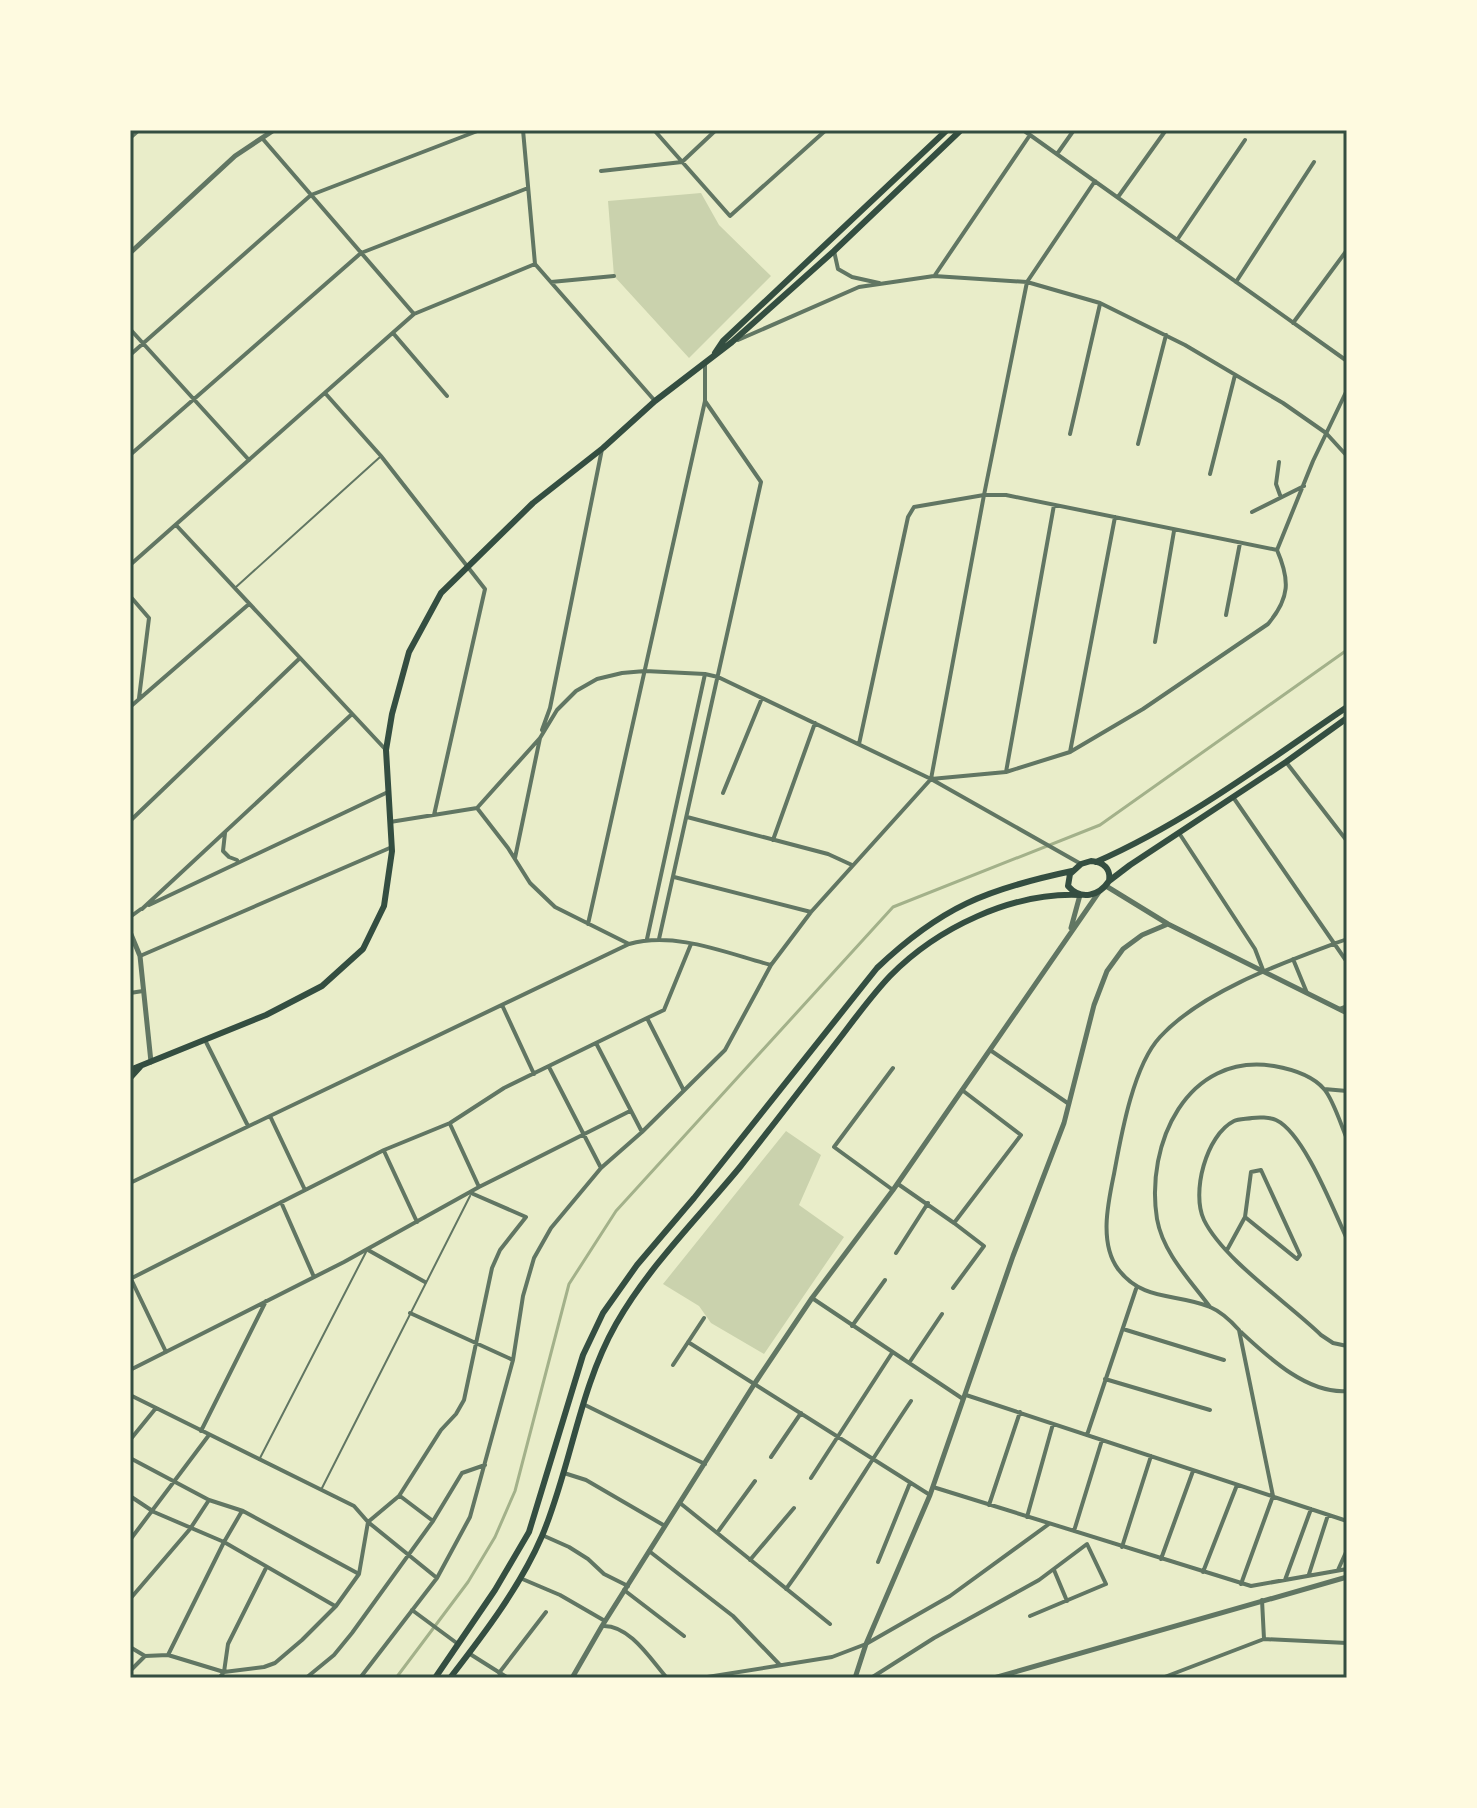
<svg xmlns="http://www.w3.org/2000/svg" width="1477" height="1808" viewBox="0 0 1477 1808" font-family="Helvetica,sans-serif">
<style>
.green{fill:#cad2ad}
.lines{fill:none;stroke-linecap:round;stroke-linejoin:round}
.stream{stroke:#a3b18a;stroke-width:3}
.service{stroke:#617663;stroke-width:2}
.minor{stroke:#617663;stroke-width:4}
.tertiary{stroke:#617663;stroke-width:5}
.secondary{stroke:#344e41;stroke-width:6}
.neatline{fill:none;stroke:#344e41;stroke-width:3}
</style>
<rect width="100%" height="100%" fill="#e9edc9"/>
<!-- green -->
<path class="green" d="M701,193L719,225L771,276L689,358L614,276L608,201Z
M786,1131L821,1155L799,1205L844,1237L764,1354L711,1323L699,1306L663,1284Z"/>
<g class="lines">
<!-- stream -->
<path class="stream" d="M396,1678L468,1582L495,1537L515,1491L569,1284L616,1211L893,907L1100,825L1347,650"/>
<!-- service -->
<path class="service" d="M236,587L380,457
M259,1460L366,1252
M321,1490L470,1196"/>
<!-- minor -->
<path class="minor" d="M523,130L535,264L655,401
M654,130L730,216L826,130
M1023,130L1347,361
M130,138L139,130
M262,138L414,314
M1057,154L1074,130
M601,171L682,162L716,130
M1118,197L1166,130
M1177,240L1245,140
M834,251L838,269L852,277L879,283
M935,275L1030,135
M551,282L614,276
M1236,282L1314,162
M1293,323L1347,250
M130,329L249,460
M393,333L447,396
M738,340L859,287L934,276L1027,282L1100,303L1185,345L1283,403L1326,433L1347,456
M130,355L311,195L480,130
M325,393L381,456L485,589L434,815
M1070,434L1100,304
M1138,444L1166,335
M130,455L361,253L528,188
M1279,462L1276,484L1280,495
M1210,474L1235,375
M1252,512L1304,486
M176,525L386,750
M130,565L414,314L535,264
M130,596L149,618L139,698
M1226,615L1240,543
M1155,642L1174,531
M130,707L249,604
M542,730L550,708L602,449
M859,744L908,517L914,507L984,495H1006L1277,550
M1070,752L1115,517
M1286,762L1347,841
M1006,772L1054,505
M931,779L984,495L1027,282L1095,181
M723,793L762,698
M1233,797L1347,962
M477,808L540,738
M687,817L828,854L852,865
M130,821L300,658
M390,822L477,808L508,848L530,883L555,907L629,944C675,931 726,953 771,965
M225,833L223,851L229,857L237,860
M1179,833L1255,949L1263,970
M773,840L815,723
M515,858L540,738L557,710L576,691L597,679L622,673L645,671L705,674L718,677L931,779L1081,864
M674,877L811,912
M149,905L388,792
M142,909L352,714
M130,917L141,909
M588,924L705,401V363
M647,939L705,674
M659,939L761,482L705,401
M140,956L392,847
M1293,959L1307,993
M130,993L143,991
M502,1005L534,1074
M1339,1009L1347,1006
M205,1040L248,1126
M596,1043L642,1132
M990,1050L1069,1104
M549,1067L601,1168
M893,1068L834,1147L893,1190
M683,1089L647,1018L664,1010L691,944
M1324,1089L1347,1091
M270,1116L305,1190
M450,1124L479,1187
M384,1151L417,1222
M1261,1170L1300,1255L1297,1259L1245,1217L1251,1172Z
M130,1183L629,944
M898,1184L954,1223
M281,1202L314,1277
M1347,1239C1333,1209 1304,1133 1276,1120C1270,1117 1258,1117 1252,1118C1247,1119 1238,1119 1234,1121C1206,1135 1191,1193 1204,1220C1223,1259 1288,1303 1321,1335L1333,1343L1347,1346
M368,1250L425,1282
M1227,1250L1245,1217
M896,1253L928,1203
M130,1279L384,1150L450,1123L504,1088L647,1018
M131,1279L166,1352
M953,1288L984,1246L954,1223L1021,1135L962,1090
M812,1298L963,1399
M1210,1307C1190,1280 1163,1253 1157,1219C1145,1144 1187,1052 1274,1066C1291,1069 1312,1075 1324,1089C1333,1099 1341,1125 1347,1139
M410,1313L513,1360
M852,1326L885,1280
M1123,1329L1224,1360
M1241,1332C1268,1357 1307,1394 1347,1391
M688,1342L930,1495
M909,1363L942,1314
M673,1365L704,1318
M130,1370L344,1262L479,1187L630,1111
M1105,1379L1210,1410
M130,1395L354,1506L368,1522L437,1578
M966,1395L1347,1521
M585,1405L705,1464
M201,1431L266,1301
M1087,1435L1136,1289
M130,1440L156,1408
M771,1457L801,1413
M130,1458L209,1500L243,1511L359,1574
M564,1473L586,1480L665,1526
M811,1478L892,1353
M933,1487L1251,1586L1347,1569
M130,1496L154,1512L224,1542L335,1606
M400,1496L433,1521
M680,1503L830,1624
M989,1505L1020,1412
M1027,1517L1053,1424
M1074,1531L1102,1440
M717,1533L755,1481
M542,1535L569,1547L588,1559L604,1574L628,1586
M130,1540L209,1435
M1122,1547L1151,1456
M649,1551L733,1616L780,1665
M1161,1559L1193,1471
M750,1560L794,1508
M878,1562L910,1483
M1054,1570L1067,1601
M1338,1570L1347,1550
M1203,1572L1237,1485
M1309,1574L1328,1515
M520,1578L560,1595L605,1621
M1285,1580L1311,1509
M1241,1584L1273,1496L1239,1330C1231,1321 1222,1312 1210,1307C1176,1293 1143,1302 1118,1269C1099,1243 1108,1203 1114,1174C1121,1136 1133,1066 1160,1037C1203,990 1288,961 1347,939
M786,1589C831,1528 869,1463 911,1401
M624,1590L684,1636
M130,1599L190,1529L209,1500
M1262,1600L1264,1639L1347,1643
M412,1610L458,1644
M603,1626C630,1625 651,1660 667,1678
M130,1647L145,1656
M470,1654L508,1678
M168,1655L224,1542L242,1511
M145,1656L168,1655L224,1672L264,1667L275,1663L302,1640L336,1606L359,1574L368,1522L399,1496L441,1430L456,1414L464,1400L492,1268L500,1250L526,1217L471,1193
M130,1671L145,1656
M499,1673L546,1612
M219,1678L224,1672L228,1644L266,1568
M306,1678L334,1655L352,1633L433,1521L462,1473L485,1465
M360,1678L437,1578L470,1517L513,1360L523,1296L534,1258L551,1228L601,1168L642,1132L725,1050L771,965L811,912L931,779L1006,772L1070,752L1143,709L1268,624C1290,598 1290,580 1277,550L1313,461L1347,390
M701,1678L832,1657L866,1644L950,1596L1049,1524
M871,1678L934,1638L1039,1580L1087,1544L1106,1584L1030,1616
M1162,1678L1264,1639"/>
<!-- tertiary -->
<path class="tertiary" d="M130,253L235,156L274,130
M1106,886L1168,924L1347,1013
M1071,928L1080,895
M130,932L140,956L151,1062
M572,1678L602,1626L755,1383L812,1298L893,1190L1099,892
M855,1678L866,1644L930,1495L1013,1256L1064,1123L1094,1005L1107,971L1123,949L1142,935L1168,924
M994,1678L1347,1577"/>
<!-- secondary -->
<path class="secondary" d="M715,353L723,341L947,130
M1091,861C1104,862 1111,869 1109,881C1099,896 1081,901 1068,886L1070,874L1081,864Z
M1096,862C1187,822 1266,762 1347,707
M1109,881L1130,865L1286,762L1347,718
M130,1070L266,1015L322,986L363,949L384,906L392,851L386,750L392,714L409,652L441,593L533,503L603,448L655,401L732,342L834,251L961,130
M130,1078L140,1067
M435,1678L495,1590L529,1532L583,1355L603,1313L637,1265L694,1198L877,968C941,907 987,889 1072,871
M450,1678C484,1634 520,1587 542,1536C571,1467 579,1389 616,1324C649,1266 698,1218 740,1167C774,1124 807,1081 840,1038C856,1017 872,995 890,976C937,928 1012,892 1080,895"/>
</g>
<!-- border -->
<rect width="1477" height="1808" fill="none" stroke="#fefae0" stroke-width="264"/>
<rect x="132" y="132" width="1213" height="1544" class="neatline"/>
</svg>
